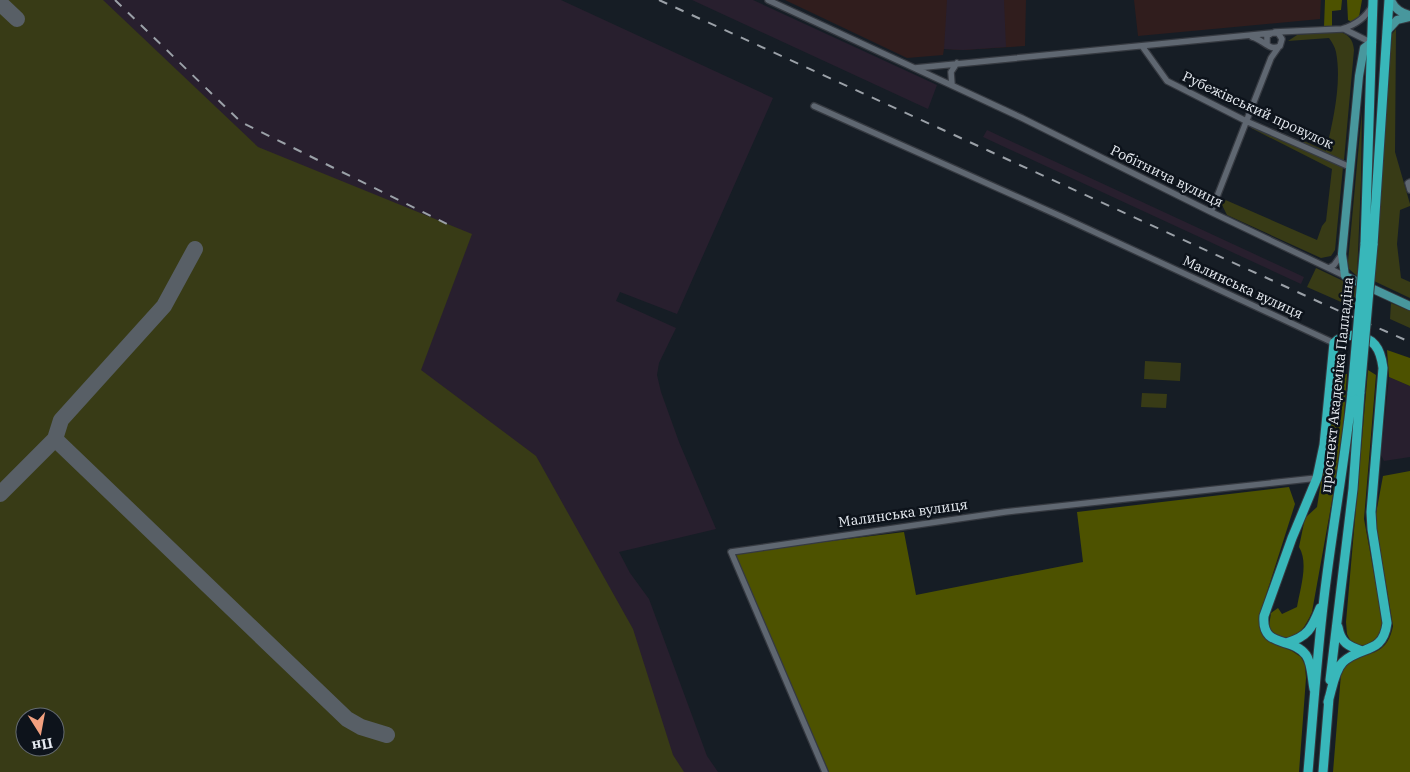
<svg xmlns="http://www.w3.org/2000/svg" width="1410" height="772" viewBox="0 0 1410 772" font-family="'IBM Plex Serif',serif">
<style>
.commercial{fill:#301d1d}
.industrial{fill:#281f2e;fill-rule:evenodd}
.green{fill:#383b16;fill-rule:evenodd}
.forest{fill:#4d5200}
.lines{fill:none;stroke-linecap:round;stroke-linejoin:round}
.taxiway{stroke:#585f66;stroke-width:16}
.minor-casing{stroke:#353940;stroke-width:8}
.major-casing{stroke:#353940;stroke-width:10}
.highway-casing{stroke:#353940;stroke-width:11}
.minor{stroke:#5f6771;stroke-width:5.5}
.major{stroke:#48979d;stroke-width:8}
.highway{stroke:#38b7ba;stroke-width:9}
.rail{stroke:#9ba1a8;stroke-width:2;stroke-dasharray:9 9;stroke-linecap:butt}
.highway-bridge-casing{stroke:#353940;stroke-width:11;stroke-linecap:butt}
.highway-bridge{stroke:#38b7ba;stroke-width:9}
.labels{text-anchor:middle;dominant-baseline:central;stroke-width:5;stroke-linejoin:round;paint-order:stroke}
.street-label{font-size:14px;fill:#e7ecf2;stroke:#0d131b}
</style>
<rect width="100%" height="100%" fill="#161d25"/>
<!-- commercial -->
<path class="commercial" d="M785,0H1026L1025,46L963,50L944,49L943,55L907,58Z
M1134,0H1321L1320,19L1138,36Z"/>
<!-- industrial -->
<path class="industrial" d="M0,0H561L773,98L677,314L620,292L616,301L676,328L659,363L657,375L661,392L679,442L716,529L619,552L630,573L649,599L707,756L718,772H0ZM25,717H55V747H25Z
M692,0H753L937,85L928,109Z
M947,0H1004L1006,47L963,50L944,49Z
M987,130L1304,277L1301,284L983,137Z
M1389,377L1410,386V457L1384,461L1381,455Z"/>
<!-- green -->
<path class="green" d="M0,0H103L258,147L472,234L421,370L536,456L633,629L673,755L684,772H0ZM25,717H55V747H25Z
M1396,29L1395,152L1410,204V206L1400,210L1397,244L1401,278L1410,282V298L1374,281L1392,34Z
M1338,31C1349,35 1353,39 1354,50L1344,160L1341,161L1303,144L1304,141L1326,151C1333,121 1342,83 1336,52C1335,47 1332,42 1329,38L1288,41L1297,35Z
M1362,111L1361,181L1357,276L1349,269L1348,262Z
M1252,126L1343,167L1335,250L1331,256L1321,258L1227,215L1222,205L1221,198L1317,240L1322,226L1326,221L1332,169L1251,128Z
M1316,268L1358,288L1357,309L1307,287Z
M1391,303L1410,311V328L1390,319Z
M1145,361L1181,363L1180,381L1144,379Z
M1142,393L1167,394L1166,408L1141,407Z"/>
<!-- forest -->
<path class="forest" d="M1325,0H1342L1341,10L1332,11V26L1324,27Z
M1347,0H1362L1359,17L1352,22L1348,20Z
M1387,350L1410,358V386L1389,377Z
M1368,370L1376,375L1364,519L1383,623L1381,637C1370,645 1365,648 1352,644L1347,634L1346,622Z
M1338,374H1347L1343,430L1333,495L1312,612C1302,634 1293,645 1270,632L1269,626L1271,613L1278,608L1282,614L1297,607C1300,589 1309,563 1299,547L1305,518L1317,507Z
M1410,471V772H1333L1341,674C1354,644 1385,667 1393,626L1375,519L1383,476Z
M1289,487L1295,504L1260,614L1263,635L1270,642L1292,651L1301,657L1305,665L1306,678L1299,772H829L735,556L741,552L904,532L916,595L1083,562L1077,512Z"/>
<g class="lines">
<!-- taxiway -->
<path class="taxiway" d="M0,3L17,19
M55,439L347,719L361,727L387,735
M0,494L55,439L61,420L164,306L195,249"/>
<!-- minor casing -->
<g class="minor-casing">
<path id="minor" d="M768,0L1022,118L1211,212L1345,276
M1344,29L1366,40L1372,42
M1275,32L1342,29C1355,25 1365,19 1372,6
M1252,37C1263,39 1269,52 1280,46L1282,39L1278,33H1272L1267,36V44
M1142,46L1167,81L1248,122L1350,167
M915,68L1272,33
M952,85L951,72L957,63
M814,106L1060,216L1334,343
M1410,182L1408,183L1410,190
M1211,212L1271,58L1278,48
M1329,268L1334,265L1342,254
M825,772L731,552L1005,512L1317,478"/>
</g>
<!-- major casing -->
<g class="major-casing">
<path id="major" d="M1391,0C1394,8 1401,13 1410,15
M1387,31L1397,20L1410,17
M1372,42L1364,48L1359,76L1342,254L1345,276L1410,306"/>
</g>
<!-- highway casing -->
<g class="highway-casing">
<path id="highway" d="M1365,244L1373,0
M1373,245L1389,0
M1338,627C1341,643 1348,646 1362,651
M1286,643C1308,637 1312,628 1320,608
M1330,680L1353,489L1360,392
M1314,689C1312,679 1312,663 1306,655C1292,636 1261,649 1264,616L1292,538L1317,478L1324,445L1334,343C1345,332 1365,333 1375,345C1380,351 1382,360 1383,368L1371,512L1372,529L1387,623C1383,655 1361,645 1343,662C1334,671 1332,690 1328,702
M1308,772C1313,714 1317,656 1324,598C1332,529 1345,461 1352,392
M1323,772L1329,698"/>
</g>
<!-- minor -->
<use href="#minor" class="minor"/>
<!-- major -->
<use href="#major" class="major"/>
<!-- highway -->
<use href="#highway" class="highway"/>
<!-- rail -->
<path class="rail" d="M115,0L241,122L453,227
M659,0L1328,306L1410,342"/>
<!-- highway-bridge casing -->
<g class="highway-bridge-casing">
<path id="highway-bridge" d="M1352,392L1365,244
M1360,392L1373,245"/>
</g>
<!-- highway-bridge -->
<use href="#highway-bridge" class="highway-bridge"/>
</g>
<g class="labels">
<!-- street labels -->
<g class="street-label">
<text transform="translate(1258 110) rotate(25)">Рубежівський провулок</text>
<text transform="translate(1167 176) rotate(26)">Робітнича вулиця</text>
<text transform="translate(1243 287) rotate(25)">Малинська вулиця</text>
<text transform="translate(1337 385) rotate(-84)">проспект Академіка Палладіна</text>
<text transform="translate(903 513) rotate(-8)">Малинська вулиця</text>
</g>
</g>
<!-- north arrow -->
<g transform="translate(40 732) rotate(169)"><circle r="24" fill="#0d131b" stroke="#646a71"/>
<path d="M0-4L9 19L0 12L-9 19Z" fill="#f2a07f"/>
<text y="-8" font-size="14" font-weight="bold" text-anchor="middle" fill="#e7ecf2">Пн</text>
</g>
</svg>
